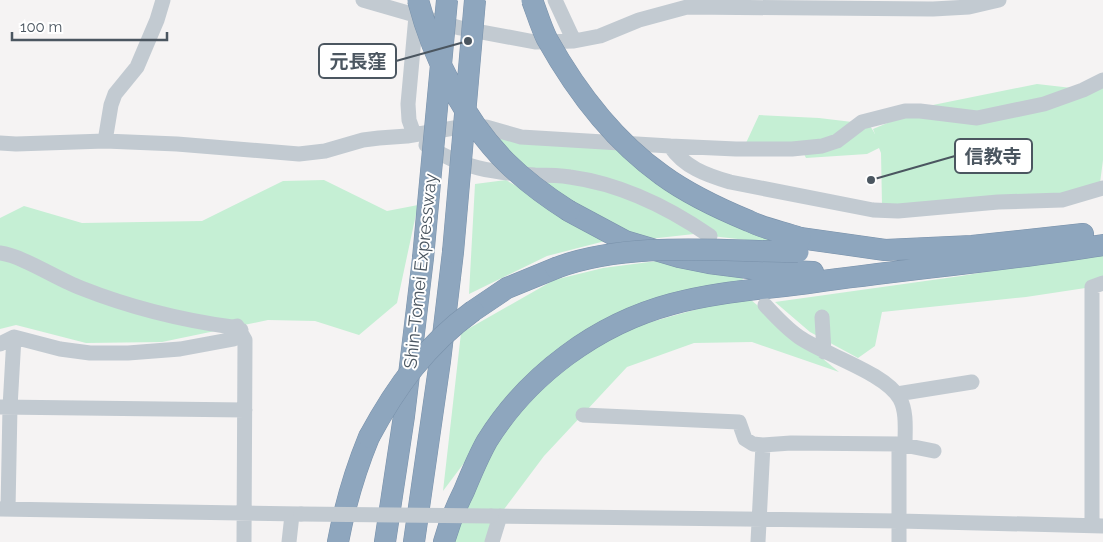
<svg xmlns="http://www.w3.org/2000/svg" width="1103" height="542" viewBox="0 0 1103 542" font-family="Raleway,'Noto Sans JP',sans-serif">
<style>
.green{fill:#c5efd4}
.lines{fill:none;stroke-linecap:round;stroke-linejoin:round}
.highway-casing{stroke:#7991aa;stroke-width:22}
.minor{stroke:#c2cad1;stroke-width:15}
.highway{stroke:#8ea6be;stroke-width:21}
.highway-bridge-casing{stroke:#7991aa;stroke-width:22;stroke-linecap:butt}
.minor-bridge{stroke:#c2cad1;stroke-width:15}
.highway-bridge{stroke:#8ea6be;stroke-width:21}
.labels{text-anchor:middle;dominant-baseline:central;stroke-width:4;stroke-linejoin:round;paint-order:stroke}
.street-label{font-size:18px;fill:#4b5660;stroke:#fff}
.leader{fill:none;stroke:#4b5660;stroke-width:2}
.callout-dot{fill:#4b5660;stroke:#fff;stroke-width:2}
.callout{fill:#fff;stroke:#4b5660;stroke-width:2}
.callout-label{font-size:19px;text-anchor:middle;font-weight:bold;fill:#4b5660}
</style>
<rect width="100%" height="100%" fill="#f5f3f3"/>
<!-- green -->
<path class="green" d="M1103,78V160L1100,183L1083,190L998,202L882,205L881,153L879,148L867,154L806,158L801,148L746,143L759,115L819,118L869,124L875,134L873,129L928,106L1037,84L1072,88Z
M486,131L615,145L788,243L764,242L694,234L640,240L559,199Z
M324,180L387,211L418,205L397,303L359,335L315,321L268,320L162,342L86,343L16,325L0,329V218L24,206L82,223L202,221L283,181Z
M506,180L609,240L547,256L469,294L475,184Z
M1094,254H1103V284L1092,287L1026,297L882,312L875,346L858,358L810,332L775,302L961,276Z
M657,261L743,277L742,285L667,299L503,411L443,491L461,333L554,280L603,268Z
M751,300L839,372L752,342L694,343L627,367L544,456L490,528L486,542H448L485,456L542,377L618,331L723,302Z"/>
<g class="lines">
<!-- highway casing -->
<g class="highway-casing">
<path id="highway" d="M569,211L625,241L679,257L709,263L764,270L813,272
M800,238L885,250L972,246L1083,234
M473,311L507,288L556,268
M338,542C345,505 355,471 369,437
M385,542L404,416L423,258
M414,542L440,361L453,252
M444,542C449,524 456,507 464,491C471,474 478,457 487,441C528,375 597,324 672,304C719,291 767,289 815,282C911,269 1007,260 1103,245"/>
</g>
<!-- minor -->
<path class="minor" d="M363,0L460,28L535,42L574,41L600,36L639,20L687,7L933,9L969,7L999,0
M555,0L574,41
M414,134L409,120L408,104L416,16
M105,141L111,105L115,94L137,67L157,20L163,0
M0,143L16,144L105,141L177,144L299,154L325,151L363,140L379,138L407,136L454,128L486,127L521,137L670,146C684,167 706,175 730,182L873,210L898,211L998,202L1062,200L1103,188
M426,145C460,168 495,173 535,175C547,175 558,175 570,177C621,184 668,207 710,236
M670,146L736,149H792L822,146L837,141L862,122L905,111H920L977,118L1044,104L1083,90L1103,80
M0,253C23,256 57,279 81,288C129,307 181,320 232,327L237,326L245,340L244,542
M765,305C776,317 786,328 799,337C825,355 886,373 900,399C907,412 905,430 905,445L899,444V542
M822,317L824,352
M0,344L14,337L60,349L90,353H128L180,349L234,339L241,330
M897,394L972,382
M0,407L245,410
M583,415L739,422L745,439L753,444L763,445L791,443L899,444L934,451
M0,509L301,514
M8,509L10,407L14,337
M491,516L899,521L1103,526
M1092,526V287L1103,283
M289,542L292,515
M492,542L500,516
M758,542L763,445"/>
<!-- highway -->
<use href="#highway" class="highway"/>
<!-- highway-bridge casing -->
<g class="highway-bridge-casing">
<path id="highway-bridge" d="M418,0C433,58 464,120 506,162C525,181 547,197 569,211
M532,0C537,13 541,27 547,39C576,91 613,140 662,175C688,194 720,209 749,221C765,229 783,232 800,238
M453,252L475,0
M423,258L447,0
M556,268C628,241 721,251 798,252
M369,437C396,387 426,345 473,311"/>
</g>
<!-- minor-bridge -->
<path class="minor-bridge" d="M301,514L491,516"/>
<!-- highway-bridge -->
<use href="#highway-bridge" class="highway-bridge"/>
</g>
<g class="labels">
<!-- street labels -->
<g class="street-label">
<text transform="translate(420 271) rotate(-84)">Shin-Tomei Expressway</text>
</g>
</g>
<!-- callouts -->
<path class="leader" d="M468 41L396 61M871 180L955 156"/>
<g class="callout-dot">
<circle cx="468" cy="41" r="5"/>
<circle cx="871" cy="180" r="5"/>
</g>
<g class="callout">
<rect x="319" y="44" width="77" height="34" rx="5"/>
<rect x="955" y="139" width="77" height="34" rx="5"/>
</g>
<g class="callout-label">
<text x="358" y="68">元長窪</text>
<text x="993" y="163">信教寺</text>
</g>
<!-- scale -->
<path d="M12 32v8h155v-8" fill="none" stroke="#4b5660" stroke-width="2.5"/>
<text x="20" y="32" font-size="15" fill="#4b5660" stroke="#ffffff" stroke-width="4" paint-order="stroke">100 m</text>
</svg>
